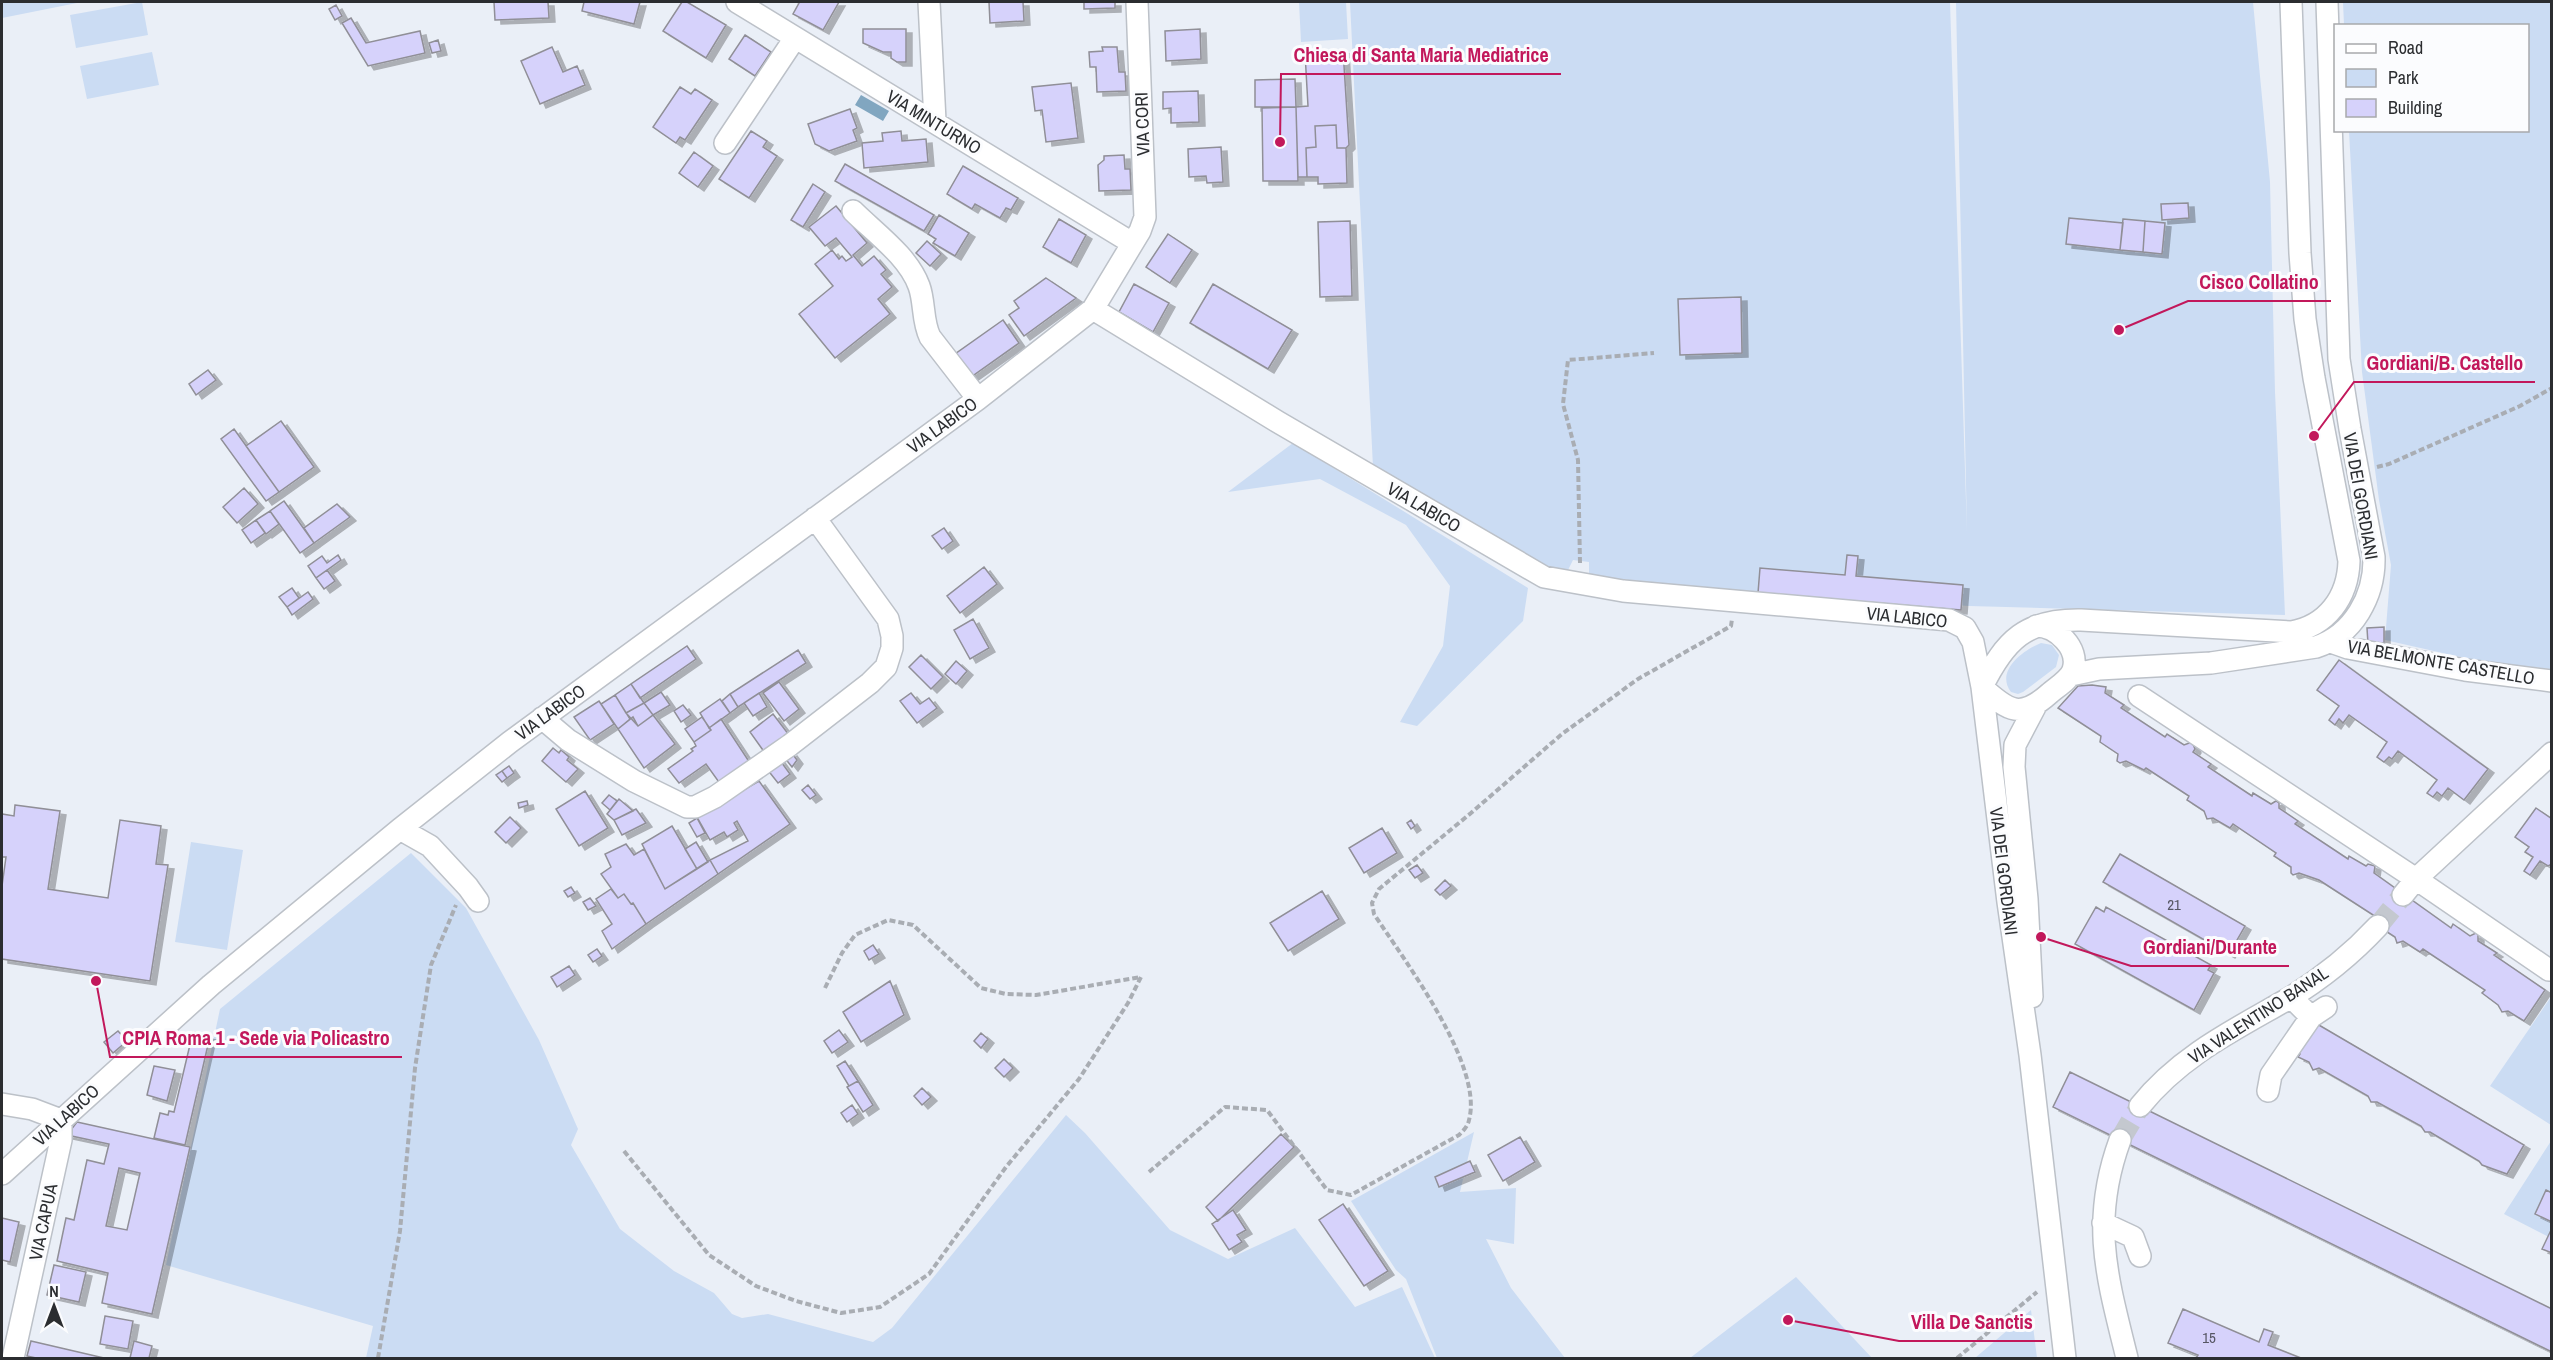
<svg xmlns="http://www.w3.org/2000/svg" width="2553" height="1360" viewBox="0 0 2553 1360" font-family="'Archivo Narrow',sans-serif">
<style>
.green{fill:#cbdcf3}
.water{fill:#81a6c0}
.building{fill:#d6d2fb;stroke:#908f97;stroke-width:1.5;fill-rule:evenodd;filter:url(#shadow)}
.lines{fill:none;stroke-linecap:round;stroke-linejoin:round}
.minor-tunnel{stroke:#c4c8cf;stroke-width:21;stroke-dasharray:21 10;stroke-linecap:butt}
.minor-casing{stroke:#bcc1c8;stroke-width:24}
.path{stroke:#a9adb3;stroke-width:4;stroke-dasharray:6 3;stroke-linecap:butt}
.minor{stroke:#fff;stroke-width:21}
.labels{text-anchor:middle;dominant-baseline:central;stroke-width:6;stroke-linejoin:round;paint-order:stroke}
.number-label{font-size:15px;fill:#565663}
.street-label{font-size:18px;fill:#2b2d30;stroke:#fbfcfe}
.leader{fill:none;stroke:#c2185b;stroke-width:2}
.callout-dot{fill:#c2185b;stroke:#fbfcfe;stroke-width:2}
.callout-label{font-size:20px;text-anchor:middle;font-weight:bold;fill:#c2185b;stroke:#fbfcfe;stroke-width:6;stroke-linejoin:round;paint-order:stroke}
</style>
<defs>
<filter id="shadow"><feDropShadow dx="6" dy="4" stdDeviation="0" flood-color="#0004"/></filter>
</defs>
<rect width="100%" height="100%" fill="#eaeff7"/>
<!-- green -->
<path class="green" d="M2,2H82L2,18Z
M142,2L148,35L76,48L70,15Z
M1299,2H1346L1348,39L1301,42Z
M1350,2H1950L1967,532L1956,2H2253L2270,182L2275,392L2285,615L1969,606L1748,592L1589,576V562L1573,560L1567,572L1540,567L1373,467Z
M2343,2H2551V669L2478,661L2385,640L2391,565L2379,500L2362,372L2349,131L2528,130V26L2344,25Z
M152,52L159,85L87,99L80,66Z
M1293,443L1528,588L1523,621L1417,726L1400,722L1443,646L1450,586L1406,525L1320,479L1228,492Z
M2041,643L2052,645L2059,655L2056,667L2023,692L2018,694L2011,692C1995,671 2023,650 2041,643Z
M191,842L243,850L227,950L175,942Z
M411,853L466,908L539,1040L578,1129L571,1145L620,1229L674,1271L714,1293L732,1314L742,1318L768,1314L873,1342L892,1328L1066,1115L1085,1133L1170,1230L1228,1259L1295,1228L1355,1307L1402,1287L1435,1358H366L373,1326L166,1265L220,1009Z
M2551,997L2552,1125H2551L2490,1086Z
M1474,1132L1460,1192L1516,1188L1514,1244L1486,1239L1511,1288L1565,1358H1437L1406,1279L1396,1270L1351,1201Z
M2551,1141V1238L2504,1214Z
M1796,1277L1872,1358H1690Z
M2031,1310L2037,1358H1975Z"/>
<!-- water -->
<path class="water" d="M861,95L889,111L883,121L855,105Z"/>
<!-- building -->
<path class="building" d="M494,2H548L549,18L495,20Z
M584,2H640L634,24L582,11Z
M682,2H687L726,25L706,58L663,31Z
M797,2H839L823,30L793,14L799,3Z
M989,2H1023L1024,21L990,23Z
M1084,2H1115V8L1084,9Z
M336,5L342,16L335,20L329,9Z
M351,18L366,43L420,31L425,53L368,66L342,23Z
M863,29H906V62H897L891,58V52H883L863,43Z
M1200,29L1201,59L1166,61L1165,31Z
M745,35L771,52L755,76L729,59Z
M438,40L441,51L432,53L429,43Z
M552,47L563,72L577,66L585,85L540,104L521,61Z
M1102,47H1117L1119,72H1125L1126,91L1097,92L1096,67H1090L1089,52L1103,51Z
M1343,50L1349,145L1346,148H1337L1336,125L1315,126L1316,147L1306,148L1307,177H1298L1296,107L1308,106L1305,53Z
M1295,79L1296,107H1255V80Z
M1071,83L1078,138L1046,142L1042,110L1035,111L1032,87Z
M680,87L691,94L695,89L712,100L685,140L680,137L676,143L653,127Z
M1198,91L1199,122L1171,123V108L1163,109V92Z
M1296,107L1298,181H1263L1262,108Z
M850,109L857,128L853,130L857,141L829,151L815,144L808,124Z
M1336,125L1337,148H1346L1347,183L1318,184V177H1307L1306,148L1316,147L1315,126Z
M751,131L767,141L763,147L777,156L749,198L719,179Z
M901,131L902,141L926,139L928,162L864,168L862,143L883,141L882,133Z
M1221,147L1223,182L1207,183L1206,176L1189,177L1188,149Z
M694,152L713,166L698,187L679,173Z
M1124,155L1125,169H1130L1131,190L1099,191L1098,165L1104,160V156Z
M845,164L934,215L924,231L835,181Z
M963,166L1018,198L1011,210L1006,208L1000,218L975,204L972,209L947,194Z
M813,184L825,192L803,227L791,220Z
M2188,203L2189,218L2162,220L2161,204Z
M836,206L867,243L853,255L862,266L874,256L886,270L881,274L892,287L878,299L890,314L835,358L799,314L833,286L815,264L832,250L839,259L842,256L846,261L852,257L836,238L825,246L809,227Z
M939,215L969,233L955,256L933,243L936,239L928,234Z
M2069,218L2123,223L2120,250L2066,244Z
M1059,219L1086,235L1071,263L1043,247Z
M2123,219L2145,221L2143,252L2120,250Z
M1350,221L1352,296L1320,297L1318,222Z
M2145,221L2165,223L2162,254L2143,252Z
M1168,234L1192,250L1170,283L1146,267Z
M927,241L941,254L930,266L916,253Z
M1046,278L1076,298L1024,336L1009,315L1019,308L1014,301Z
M1134,284L1169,303L1153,332L1119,312Z
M1213,284L1292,330L1268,369L1190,323Z
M1741,297L1742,353L1680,355L1678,299Z
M1003,320L1019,343L971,377L955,354Z
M208,370L216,380L196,395L189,384Z
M281,421L314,467L279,492L246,446Z
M234,429L279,492L266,501L221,439Z
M244,488L258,504L237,523L223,507Z
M284,501L314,543L300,553L270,511Z
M337,504L350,517L314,543L304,528Z
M270,511L279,524L266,534L256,520Z
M256,520L265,533L251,543L242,530Z
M944,528L953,541L942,549L932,536Z
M338,555L341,560L316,578L308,566L322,556L327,563Z
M1847,555L1858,556L1856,576L1963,585L1961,610L1758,593L1760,568L1845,575Z
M984,567L997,584L960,613L947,596Z
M327,570L335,581L324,589L316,578Z
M292,588L299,598L287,607L279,597Z
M308,592L313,599L292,615L287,607Z
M973,619L989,648L970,659L954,630Z
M2384,627V643L2368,644L2367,628Z
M687,646L696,659L640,698L631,684Z
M798,650L806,663L738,707L730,694Z
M921,655L943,677L931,689L909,667Z
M2339,660L2488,769L2464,800L2448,788L2442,796L2437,792L2433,797L2427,793L2437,780L2398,751L2392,759L2389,757L2384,762L2377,757L2387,742L2349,715L2343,723L2339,719L2335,725L2329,720L2339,706L2317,690Z
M956,661L967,671L956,684L945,674Z
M779,682L799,709L784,721L763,693Z
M631,684L644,703L626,713L615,695Z
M2092,685L2106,687L2105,693L2124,705L2121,708L2165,737L2167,734L2184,745L2192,742L2195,749L2193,752L2211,764L2208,767L2252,796L2253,793L2271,804L2276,801L2279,803V808L2298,821L2295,824L2348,859L2349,856L2366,866L2368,864L2375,866L2374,873L2451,928L2453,924L2470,936L2478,932V941L2497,953L2494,955L2545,990L2524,1021L2508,1011L2502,1012L2498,1005L2482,993L2485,990L2423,949L2420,952L2403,941L2397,943L2395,937L2378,926L2381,920L2319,880L2299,873L2293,875L2291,873V867L2274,856L2276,853L2233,824L2230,828L2213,818L2207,819L2204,811L2187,800L2189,796L2146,768L2144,770L2126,761L2120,763L2117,761L2118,754L2100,742L2101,736L2058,708L2078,686Z
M661,692L670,705L653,715L644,703Z
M759,693L767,707L753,716L744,703Z
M911,693L920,704L929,698L937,708L917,723L900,701Z
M730,694L738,707L730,713L722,701Z
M615,695L630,719L618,729L601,704Z
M720,699L730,713L709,728L700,713Z
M599,701L614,724L590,740L574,717Z
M644,703L653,715L638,726L626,713Z
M683,705L691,715L681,722L674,711Z
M773,714L789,735L765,753L750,732Z
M653,715L675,744L644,768L618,729L633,717L638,726Z
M702,717L711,730L694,742L685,729Z
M721,719L750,763L721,785L706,764L679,783L668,769L693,751L691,749L696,746L694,742L711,730L709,728Z
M553,748L559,753L561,750L569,757L567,760L578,769L566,782L542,761Z
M791,752L797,760L792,767L784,757Z
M779,759L790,774L778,783L767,769Z
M509,766L514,773L507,778L502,771Z
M502,771L507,778L502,782L496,775Z
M759,781L790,824L718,874L710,860L748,841L737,821L734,823L738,830L727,837L724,832L710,840L697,817Z
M808,785L816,795L810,799L802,790Z
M585,791L608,828L579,846L556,809Z
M609,795L617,801L610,810L602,803Z
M619,799L633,811L614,820L607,814Z
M527,801L528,805L519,808L518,803Z
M15,805L60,811L48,889L108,898L120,820L161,826L156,864L168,865L150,981L2,959V886L6,857H2V814L14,816Z
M2536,808L2552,819V864L2548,866L2540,861L2530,875L2524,871L2533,857L2525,852L2529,847L2515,837Z
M636,809L646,823L622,835L614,820Z
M510,817L521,828L506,843L495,832Z
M697,818L705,833L697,837L689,823Z
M1411,820L1415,826L1411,829L1407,823Z
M672,826L697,869L665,889L642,844Z
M1382,828L1397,853L1364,873L1349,848Z
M696,842L708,862L697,869L685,849Z
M626,844L634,855L644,849L665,889L710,860L718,874L646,924L633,903L631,904L624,894L618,898L601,874L611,867L605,854Z
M2120,854L2245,926L2229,954L2103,882Z
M1417,865L1423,873L1415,878L1409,870Z
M1445,880L1451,886L1440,895L1435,890Z
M571,887L575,893L568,897L564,891Z
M611,889L618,898L624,894L631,904L633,903L646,924L612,949L602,931L612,924L596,899Z
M1322,891L1339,919L1288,951L1270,923Z
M590,898L596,906L588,910L583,902Z
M2096,907L2104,912L2106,907L2211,965L2208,970L2214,973L2194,1010L2075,944Z
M873,945L879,954L869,960L864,951Z
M597,949L602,956L593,962L588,955Z
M569,966L575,975L557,987L551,977Z
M890,981L904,1015L861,1042L843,1012Z
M2312,1021L2524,1145L2507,1174L2482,1165L2479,1161L2430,1132H2425L2421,1126L2377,1102H2371L2368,1096L2319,1068L2313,1070L2309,1062L2298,1057L2300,1054L2294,1050Z
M839,1030L848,1042L832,1053L824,1041Z
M118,1031L127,1041L113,1053L104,1042Z
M193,1032L210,1036L185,1145L154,1138L160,1113L168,1115L169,1111L174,1112Z
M981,1033L988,1039L981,1048L974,1041Z
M1004,1059L1013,1068L1004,1077L995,1068Z
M845,1061L858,1081L849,1086L837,1066Z
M154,1066L175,1070L167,1101L147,1095Z
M2070,1072L2552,1309V1352L2053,1107Z
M858,1081L873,1105L863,1112L847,1087Z
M922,1088L931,1097L922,1105L914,1096Z
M852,1105L858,1114L847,1122L841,1113Z
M77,1122L190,1147L152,1314L102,1303L108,1273L57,1261L66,1218L74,1220L87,1160L104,1164L109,1144L67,1135ZM119,1168L140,1173L127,1230L106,1226Z
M1281,1134L1294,1147L1218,1221L1206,1207Z
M1520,1137L1535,1162L1503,1181L1488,1155Z
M1470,1161L1475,1172L1439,1187L1435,1177Z
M2546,1190L2552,1193V1222L2535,1214Z
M1343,1204L1388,1271L1364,1286L1319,1220Z
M1233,1210L1246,1230L1237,1235L1242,1242L1229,1250L1212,1224Z
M2,1218L19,1222L10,1262L2,1260Z
M2552,1228V1253L2542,1249Z
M54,1265L86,1272L79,1302L47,1295Z
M2183,1309L2259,1342L2264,1329L2273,1332L2268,1345L2301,1358H2196L2198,1355L2168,1343Z
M105,1316L133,1321L128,1349L100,1344Z
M31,1341L104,1358H36L27,1356Z
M134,1341L152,1346L149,1358H130Z"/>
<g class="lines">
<!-- minor-tunnel -->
<path class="minor-tunnel" d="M2378,926L2403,895
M2120,1140L2140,1106"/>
<!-- minor casing -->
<g class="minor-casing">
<path id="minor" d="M737,2L1132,243
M929,2L935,121
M725,143L795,38
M853,211C875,233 908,256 919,286C925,302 922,321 930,337L978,399
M1093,309L1140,231L1145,217L1137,2
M2331,642L2348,648L2465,670L2552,681
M2071,675L2099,669L2211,663L2316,647C2353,635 2375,596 2374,557L2350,429L2339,359L2327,2
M1982,687C2005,640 2026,619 2081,620L2291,632C2327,626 2348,597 2349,561L2314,378L2305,319L2300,253L2291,2
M1982,687C2009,712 2021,719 2050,693C2057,687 2070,679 2073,670C2080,648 2056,626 2036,626
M2139,696L2416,879L2549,970
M542,718L568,740L634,781L687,807H695L715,797L790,745L870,683L886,667L892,648V636L888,619L815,518
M400,829L430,846L468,887L478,901
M2403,895L2416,879L2552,753
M2032,997L2027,899L2014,767L2015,745L2035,707
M2311,1017L2326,1007
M2268,1091L2271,1075L2311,1017L2291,997
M2,1104L32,1109L61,1120
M2140,1106C2180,1056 2234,1030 2288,999C2321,979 2352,954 2378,926
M2120,1140C2090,1222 2107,1277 2127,1358
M2,1174L211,985L400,829L510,742L978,399L1093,309L1278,422L1544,577L1623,591L1949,620L1965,628L1973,642L1982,687L2008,902L2030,1055L2065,1358
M2103,1223L2133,1237L2140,1256
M13,1358L61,1140V1120"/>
</g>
<!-- path -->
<path class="path" d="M2377,467L2389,464L2520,406L2552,388
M1580,563L1578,460L1563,404L1568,360L1654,353
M624,1151L709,1255L756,1286L796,1301L841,1313L880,1307L929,1274L1006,1167L1079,1079L1128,1003L1141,977L1036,995L1006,994L981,988L913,925L888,920L855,935L842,953L825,988
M1149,1172L1225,1107L1267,1110L1327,1190L1351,1195L1459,1135C1463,1131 1468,1126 1469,1120C1484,1065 1404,960 1374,914L1372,903L1379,889L1471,813L1562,734L1638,679L1731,626L1732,619
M378,1358L400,1231L415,1068L431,965L456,905
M1957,1358L2037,1292"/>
<!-- minor -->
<use href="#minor" class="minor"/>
</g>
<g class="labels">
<!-- number labels -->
<g class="number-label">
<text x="2174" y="904">21</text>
<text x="2209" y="1337">15</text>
</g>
<!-- street labels -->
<g class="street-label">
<text transform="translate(934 122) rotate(31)">VIA MINTURNO</text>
<text transform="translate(1142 124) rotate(-92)">VIA CORI</text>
<text transform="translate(942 425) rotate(-36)">VIA LABICO</text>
<text transform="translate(2361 496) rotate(80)">VIA DEI GORDIANI</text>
<text transform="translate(1424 507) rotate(30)">VIA LABICO</text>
<text transform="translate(1907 617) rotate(6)">VIA LABICO</text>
<text transform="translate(2441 662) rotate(10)">VIA BELMONTE CASTELLO</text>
<text transform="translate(550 712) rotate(-36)">VIA LABICO</text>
<text transform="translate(2004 871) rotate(83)">VIA DEI GORDIANI</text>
<text transform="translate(2258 1015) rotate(-33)">VIA VALENTINO BANAL</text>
<text transform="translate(66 1115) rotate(-42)">VIA LABICO</text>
<text transform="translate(43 1222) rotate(-78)">VIA CAPUA</text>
</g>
</g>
<!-- callouts -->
<path class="leader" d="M1280 142L1281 74H1561M2119 330L2188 301H2331M2314 436L2354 382H2535M2041 937L2131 966H2289M96 981L110 1057H402M1788 1320L1899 1341H2045"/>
<g class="callout-dot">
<circle cx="1280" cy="142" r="6"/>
<circle cx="2119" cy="330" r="6"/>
<circle cx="2314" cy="436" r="6"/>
<circle cx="2041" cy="937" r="6"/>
<circle cx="96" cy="981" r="6"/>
<circle cx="1788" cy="1320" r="6"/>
</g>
<g class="callout-label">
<text x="1421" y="62">Chiesa di Santa Maria Mediatrice</text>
<text x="2259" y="289">Cisco Collatino</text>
<text x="2445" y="370">Gordiani/B. Castello</text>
<text x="2210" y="954">Gordiani/Durante</text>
<text x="256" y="1045">CPIA Roma 1 - Sede via Policastro</text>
<text x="1972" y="1329">Villa De Sanctis</text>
</g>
<!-- border -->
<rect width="2553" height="1360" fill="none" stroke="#2b2d30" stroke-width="6"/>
<!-- legend -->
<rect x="2334" y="24" width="195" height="108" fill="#fbfcfe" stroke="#a8a9ac" stroke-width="1.5"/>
<rect x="2346" y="44" width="30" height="9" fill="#ffffff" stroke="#a8a9ac" stroke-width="1.5"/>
<text x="2388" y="54" font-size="18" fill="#2b2d30">Road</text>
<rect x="2346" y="69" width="30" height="18" fill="#cbdcf3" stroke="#a8a9ac" stroke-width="1.5"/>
<text x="2388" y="84" font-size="18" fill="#2b2d30">Park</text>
<rect x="2346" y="99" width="30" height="18" fill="#d6d2fb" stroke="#a8a9ac" stroke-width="1.5"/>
<text x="2388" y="114" font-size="18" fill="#2b2d30">Building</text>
<!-- north arrow -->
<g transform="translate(54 1306)" stroke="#fbfcfe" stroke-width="4.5" paint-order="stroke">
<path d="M0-4.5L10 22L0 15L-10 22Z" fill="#2b2d30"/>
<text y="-9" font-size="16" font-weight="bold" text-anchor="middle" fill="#2b2d30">N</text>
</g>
</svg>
